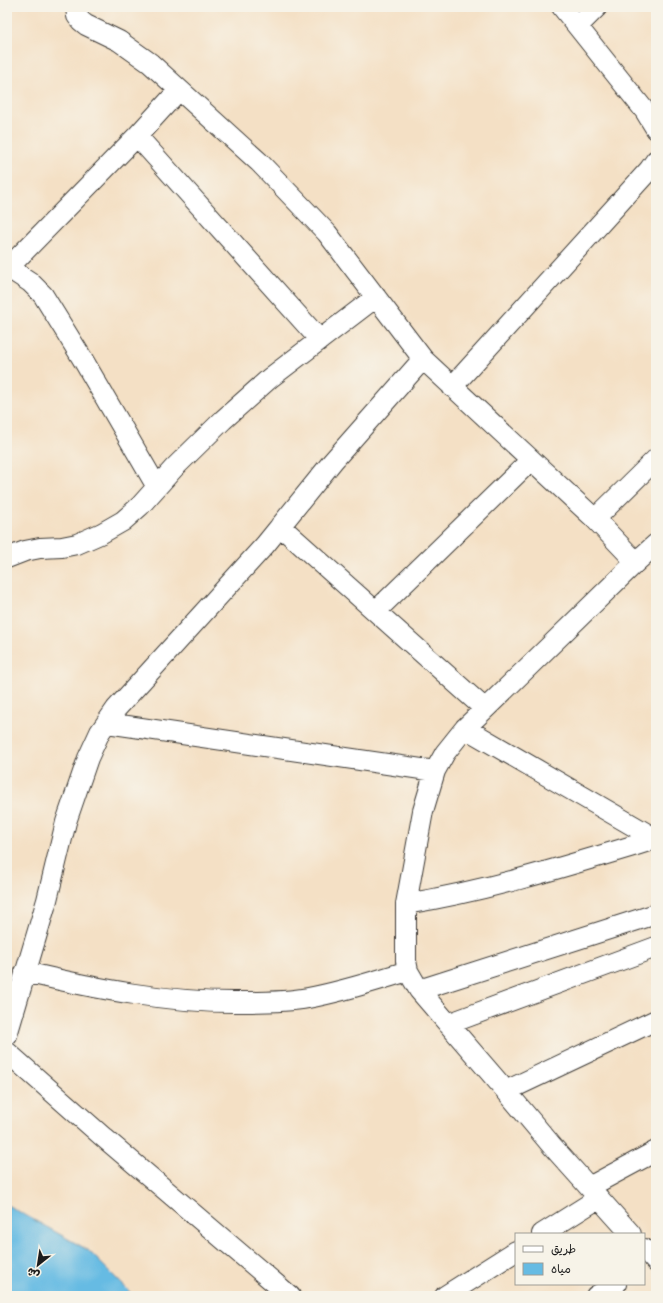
<svg xmlns="http://www.w3.org/2000/svg" width="663" height="1303" viewBox="0 0 663 1303" font-family="'Playpen Sans','Playpen Sans Arabic',sans-serif">
<style>
.water{fill:#66bbe3;stroke:#416c80}
.lines{fill:none;stroke-linecap:round;stroke-linejoin:round}
.street-casing{stroke:#3c3935;stroke-width:22}
.street{stroke:#fff;stroke-width:20}
</style>
<rect width="100%" height="100%" fill="#f7f3e8"/>
<filter id="ink" filterUnits="userSpaceOnUse"><feTurbulence type="fractalNoise" baseFrequency=".025" numOctaves="2"/><feDisplacementMap in="SourceGraphic" scale="8" xChannelSelector="R" yChannelSelector="G"/><feConvolveMatrix kernelMatrix="1 2 1 2 8 2 1 2 1" color-interpolation-filters="sRGB"/></filter>
<filter id="wash" filterUnits="userSpaceOnUse"><feTurbulence type="fractalNoise" baseFrequency=".012" numOctaves="4" result="noise"/><feDisplacementMap in="SourceGraphic" scale="16" xChannelSelector="R" yChannelSelector="G"/><feGaussianBlur stdDeviation="0.9" result="paint"/><feColorMatrix in="noise" values="0 0 0 0 0 0 0 0 0 0 0 0 0 0 0 0 0 1.4 0 .05"/><feComposite in="paint" operator="in"/></filter>
<g filter="url(#wash)">
<rect width="100%" height="100%" fill="#f4e0c5"/>
<!-- water -->
<path class="water" d="M7,1205L88,1250L134,1296H7Z"/>
</g>
<g filter="url(#ink)">
<g class="lines">
<!-- street casing -->
<g class="street-casing">
<path id="street" d="M76,7L77,16L81,21L86,25L119,41L150,63L259,162L327,233L423,359L595,519L636,562L656,544
M562,7L645,111L656,129
M578,26L597,7
M137,136L320,340
M7,267L30,282L43,295L82,358L157,487
M8,268L137,136L179,90
M452,387L649,170L656,160
M595,519L656,459
M280,526L485,709
M7,558L25,551L40,548L62,547L77,544L102,533L123,521L140,506L174,468L223,420L270,378L376,297
M376,611L531,460
M107,723L435,771
M465,728L656,839
M406,904C491,890 573,864 656,839
M25,972C97,989 168,1003 242,1002C264,1002 287,1002 308,998C342,992 375,981 408,971
M419,990L656,914
M448,1024L656,947
M7,1035L47,900L66,822L88,758L100,732L116,709L265,545L333,461L423,359
M7,1052L102,1136L290,1296
M506,1091L656,1020
M589,1187L656,1151
M542,1234L599,1198
M631,1234L553,1147L506,1091L419,990L408,971L406,961V904L423,811L435,771L445,753L465,728L485,709L636,562
M644,1249L656,1262
M445,1296L516,1251
M596,1296L616,1284"/>
</g>
<!-- street -->
<use href="#street" class="street"/>
</g>
</g>
<!-- margin -->
<rect width="663" height="1303" fill="none" stroke="#f7f3e8" stroke-width="24"/>
<!-- legend -->
<rect x="515" y="1233" width="130" height="52" fill="#f7f3e8" stroke="#9f9d96"/>
<rect x="523" y="1246" width="20" height="6" fill="#ffffff" stroke="#9f9d96"/>
<text x="551" y="1253" font-size="12" fill="#1c1c1c">طريق</text>
<rect x="523" y="1263" width="20" height="12" fill="#66bbe3" stroke="#9f9d96"/>
<text x="551" y="1273" font-size="12" fill="#1c1c1c">مياه</text>
<!-- north arrow -->
<g transform="translate(38 1265) rotate(210)" stroke="#f7f3e8" stroke-width="3" paint-order="stroke">
<path d="M0-3L7 15L0 10L-7 15Z" fill="#1c1c1c"/>
<text y="-6" font-size="11" font-weight="bold" text-anchor="middle" fill="#1c1c1c">ش</text>
</g>
</svg>
